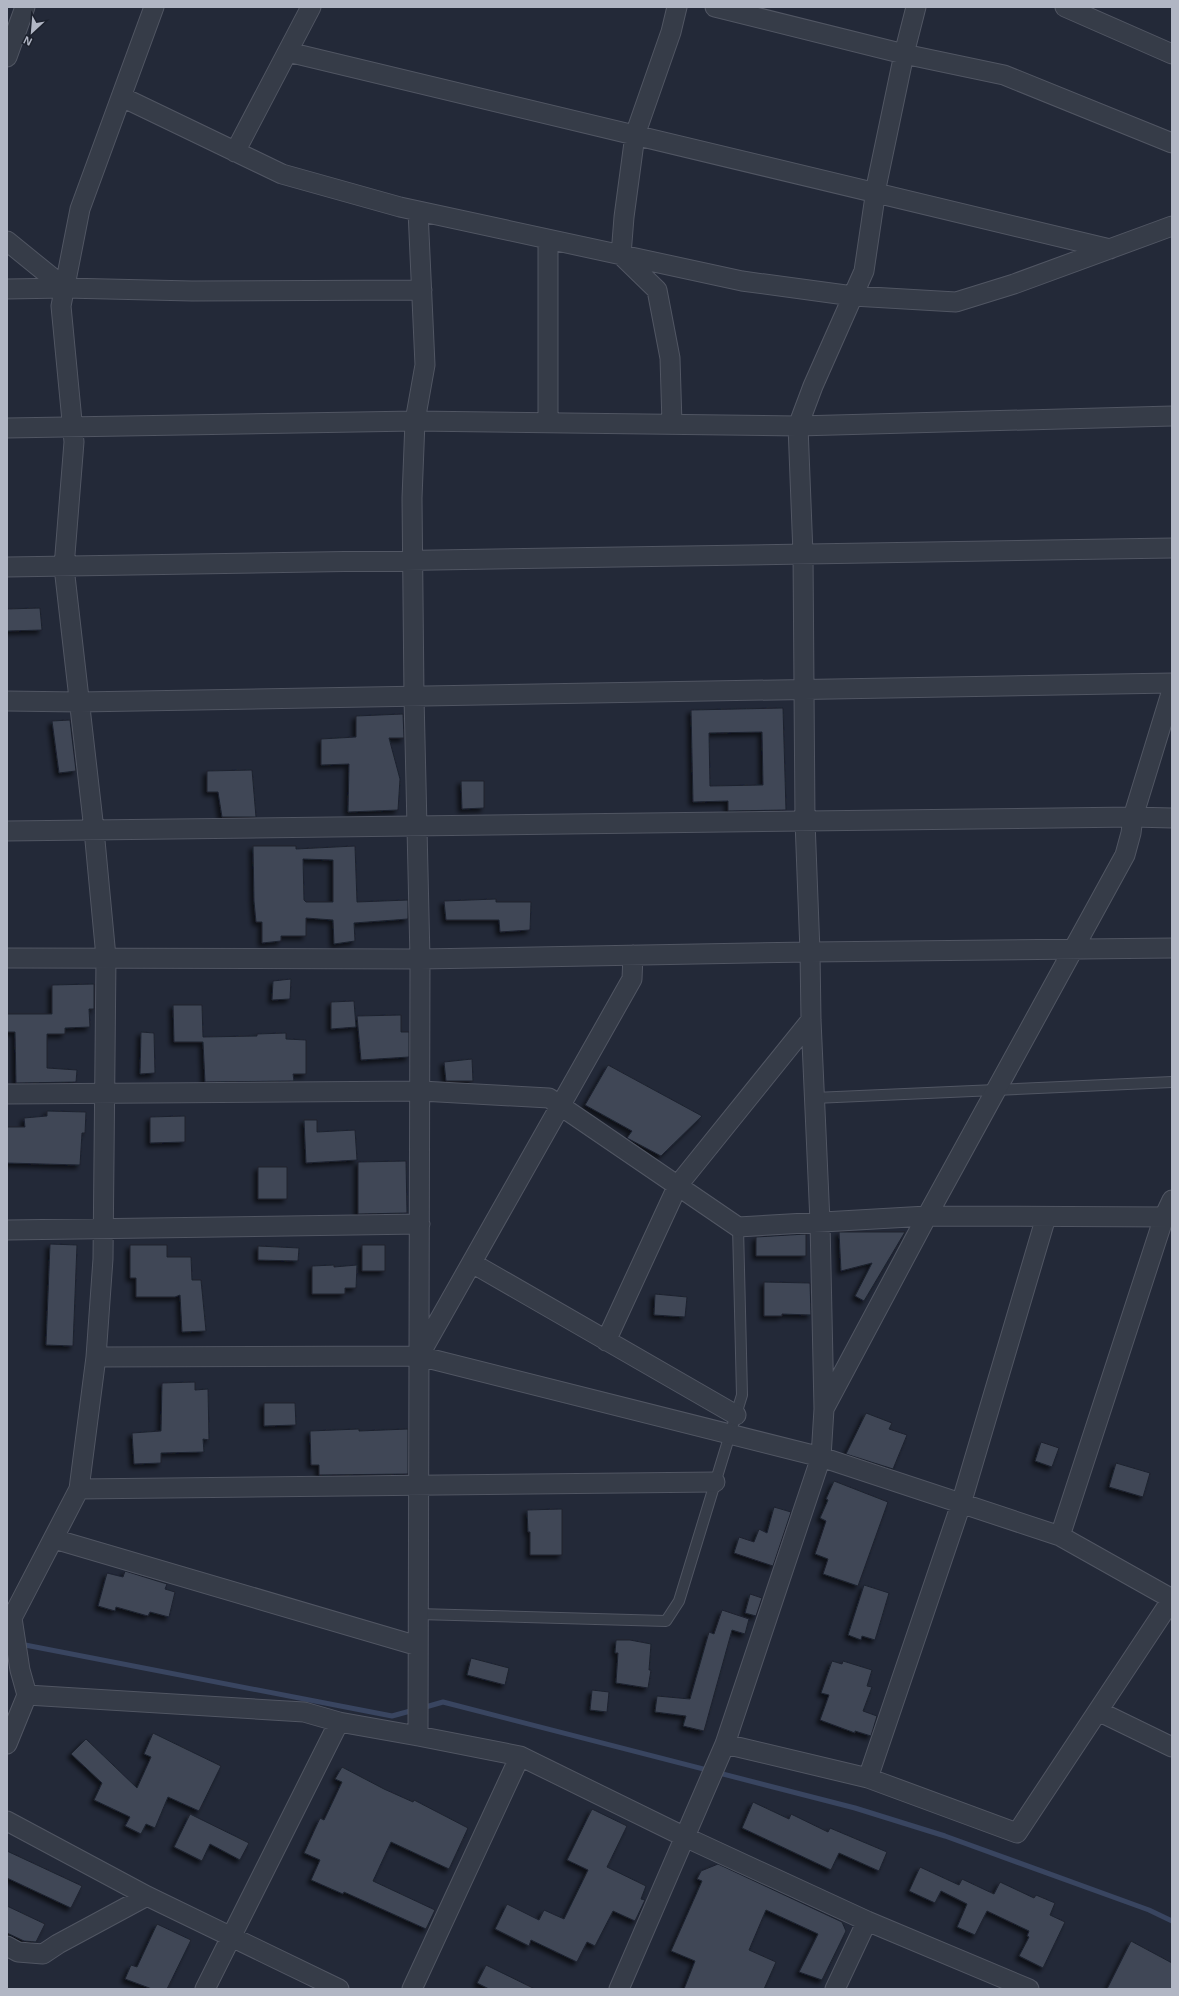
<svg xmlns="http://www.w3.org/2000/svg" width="1179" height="1996" viewBox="0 0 1179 1996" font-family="Arial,sans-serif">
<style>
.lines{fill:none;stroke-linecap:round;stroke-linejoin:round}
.stream{stroke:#394560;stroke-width:5}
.building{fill:#3f4757;stroke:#1e232f;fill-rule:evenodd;filter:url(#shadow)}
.service-casing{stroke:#515663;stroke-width:12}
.minor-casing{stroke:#515663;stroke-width:21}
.service{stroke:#363c48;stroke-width:10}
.minor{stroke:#363c48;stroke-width:19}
</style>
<defs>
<filter id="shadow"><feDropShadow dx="-3.5" dy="3.5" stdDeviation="2" flood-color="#0009"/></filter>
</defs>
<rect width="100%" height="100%" fill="#232938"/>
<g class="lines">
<!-- stream -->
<path class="stream" d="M20,1644L392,1716L414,1710
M422,1708L443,1702L855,1808L945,1836L1149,1910L1172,1921"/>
</g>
<!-- building -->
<path class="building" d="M40,608L42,630L7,631V609Z
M783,708L786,810L728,811V801L693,802L691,710ZM762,732L763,785L710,786L709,733Z
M403,714L404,738H389L400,779L398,810L348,812L349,764L321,765V739L356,737V716Z
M70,720L76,771L59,773L52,721Z
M252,770L256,817H222L218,792H207V771Z
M461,781H484V808L462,809Z
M253,846H296V849L355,846L357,902L408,900V919L354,923L355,941L334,944L333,920L306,918V936H281V941L262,943V922H256L254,901ZM303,859L333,860V902H306L304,900Z
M496,899V902H531L530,930L500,932L499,920H446L444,901Z
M291,979L290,999L272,1000L273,981Z
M94,984V1009H89L90,1027L65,1028V1034H47V1068L77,1070L76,1082L16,1083L15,1032H7V1014H52V985Z
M354,1001L356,1027L331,1029V1002Z
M173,1005H202L203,1037L257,1036V1034L286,1033V1039L306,1040V1074H293L294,1081L205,1082L203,1042H174Z
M401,1015V1032H409V1057L361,1060L357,1016Z
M141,1032L154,1033L155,1073L140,1074Z
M472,1059L473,1081H446L444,1062Z
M608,1065L702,1116L661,1156L627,1138L632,1131L585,1105Z
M47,1111L86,1112L85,1133H82L80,1165L7,1163V1127H25L24,1118L47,1116Z
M185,1116V1142L150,1143V1117Z
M304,1120H317V1132L355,1130L357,1160L306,1163Z
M406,1161L407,1213L358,1214V1162Z
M258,1167H287V1199H258Z
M839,1232H905L864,1301L855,1296L872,1263L841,1271Z
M806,1234V1256H756V1237Z
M50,1244L77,1245L73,1346L46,1345Z
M130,1245H167V1257H191L192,1280H201L206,1331L182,1332L180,1295L175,1297H136V1278H130Z
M362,1245H385V1271H362Z
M258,1246L299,1248L298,1261L258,1260Z
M334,1265V1267L357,1265L356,1288H345V1294H312V1266Z
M764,1282L810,1283L811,1315L782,1314V1316H764Z
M655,1294L687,1297L685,1317L654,1315Z
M195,1382V1390L208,1389L209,1440L203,1439L204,1452L161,1453V1463L134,1464L132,1433L161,1431L162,1383Z
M264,1403H295L296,1425L264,1426Z
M866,1413L892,1423L889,1429L907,1435L893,1469L846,1454Z
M359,1429V1431L408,1429V1474L319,1475V1465H311L310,1431Z
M1041,1442L1059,1448L1052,1467L1035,1461Z
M1116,1463L1150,1473L1143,1497L1109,1487Z
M834,1481L888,1502L858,1586L823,1574L828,1559L815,1554L826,1521L820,1518L828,1500L826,1499Z
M774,1507L791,1512L773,1566L734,1553L739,1537L754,1542L759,1529L767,1533Z
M562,1509V1555H530V1532H528L527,1510Z
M125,1571L167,1584L165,1589L175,1592L169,1617L150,1612L148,1616L116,1607L115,1611L98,1606L107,1573L123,1577Z
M864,1585L889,1593L875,1640L862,1636L861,1640L848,1635Z
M750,1594L762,1598L756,1616L745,1613Z
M722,1610L749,1619L745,1634L732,1630L704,1731L683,1726L686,1716L655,1712L657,1696L690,1699L709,1632L714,1634Z
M616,1640H630L651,1644L649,1670H651L648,1688L616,1683L618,1653H615Z
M471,1658L509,1668L505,1685L467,1675Z
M832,1661L842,1664L843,1661L872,1670L867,1686L872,1687L863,1711L877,1716L871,1736L855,1731V1733L820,1720L829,1695L821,1693Z
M592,1690L609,1692L607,1712L590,1710Z
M153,1733L221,1766L199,1811L168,1797L155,1828L146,1824L141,1834L125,1826L130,1817L94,1800L102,1783L71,1754L86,1739L137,1788L151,1757L144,1754Z
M342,1767L384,1789L413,1802L414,1800L468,1828L449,1869L391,1842L373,1881L435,1910L426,1929L344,1892L343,1894L336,1891L311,1880L320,1860L304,1853L320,1818L324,1820L342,1782L335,1779Z
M753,1802L789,1819L791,1814L828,1832L830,1828L887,1852L879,1871L839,1853L831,1870L742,1828Z
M592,1809L627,1826L607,1867L646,1886L641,1899L645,1900L635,1921L613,1911L595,1946L587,1942L577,1962L531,1940L529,1946L495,1929L507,1904L539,1920L544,1910L564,1919L588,1870L567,1860Z
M190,1814L249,1843L240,1860L210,1844L202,1861L174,1847Z
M7,1851L82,1886L71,1908L7,1878Z
M718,1864L842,1922L846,1931L822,1980L799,1972L818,1934L766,1910L749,1950L776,1962L764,1989H684L695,1961L671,1951L702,1881L697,1879L701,1871Z
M920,1867L959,1885L962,1879L994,1894L1000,1882L1034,1898L1036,1895L1055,1903L1050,1915L1065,1922L1043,1968L1019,1956L1029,1937L1027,1936L1029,1931L987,1911L975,1935L957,1927L967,1904L941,1891L935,1903L909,1891Z
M7,1906L45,1924L36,1942L24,1941L7,1933Z
M157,1924L191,1940L167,1989H152L125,1979L131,1965L137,1967Z
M1131,1941L1172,1963V1989H1107Z
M486,1965L535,1989H489L477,1983Z"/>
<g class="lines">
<!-- service casing -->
<g class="service-casing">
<path id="service" d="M814,1098L1172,1082
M418,1614L666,1621L679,1601L742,1395L738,1227"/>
</g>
<!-- minor casing -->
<g class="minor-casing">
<path id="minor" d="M715,7L904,54L1004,75L1172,143
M1065,7L1172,54
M288,52L1110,249
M7,57L25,7
M122,97L282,174L400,207L742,281L853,296L956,302L1014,284L1172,226
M235,152L311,7
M7,241L65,288L192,291L422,290
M7,289L65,288
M548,423V239
M672,424L670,358L657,290L621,255L624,217L635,135L671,32L677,7
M7,428L415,421L798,426L1172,416
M7,567L1172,548
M7,701L79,702L1172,683
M7,831L1133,817L1172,818
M7,958L420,959L810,952L1172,948
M7,1094L421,1091L549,1098L738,1227L927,1216L1172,1217
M7,1230L420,1224
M472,1263L736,1415
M606,1341L678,1185L811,1020
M420,1354L632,979L633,955
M96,1357L419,1356L821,1457L1060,1536L1172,1599
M825,1407L927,1216L1125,855L1131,833L1133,817L1172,690
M79,1489L715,1482
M1060,1536L1164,1217L1172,1200
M54,1539L418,1646
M27,1695L304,1712L339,1722L418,1736L520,1756L685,1837L867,1921L1029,1989
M1098,1711L1172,1747
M418,1736L420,959L414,696L412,498L415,421L425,365L418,211
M7,1744L27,1695L20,1670L12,1618L79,1489L96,1357L103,1259L106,957L94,830L64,567L74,442L61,306L80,209L154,7
M725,1744L868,1778L1017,1833L1172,1599
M868,1778L961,1504L1046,1217
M7,1821L147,1896L339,1989
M7,1946L18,1952L43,1954L58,1944L147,1896
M205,1989L339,1722
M412,1989L520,1756
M619,1989L725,1744L821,1457L824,1409L820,1222L811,1020L810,952L805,821L803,554L798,426L813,386L864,271L877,183L904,54L916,7
M835,1989L867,1921"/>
</g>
<!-- service -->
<use href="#service" class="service"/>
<!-- minor -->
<use href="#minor" class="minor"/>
</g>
<!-- border -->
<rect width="1179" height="1996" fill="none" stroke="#b1b6c4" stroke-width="16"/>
<!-- north arrow -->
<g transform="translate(32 32) rotate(206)" stroke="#1c212d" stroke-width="3" paint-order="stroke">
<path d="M0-3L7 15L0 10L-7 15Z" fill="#b1b6c4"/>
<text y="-6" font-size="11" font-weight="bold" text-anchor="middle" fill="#b1b6c4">N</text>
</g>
</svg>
